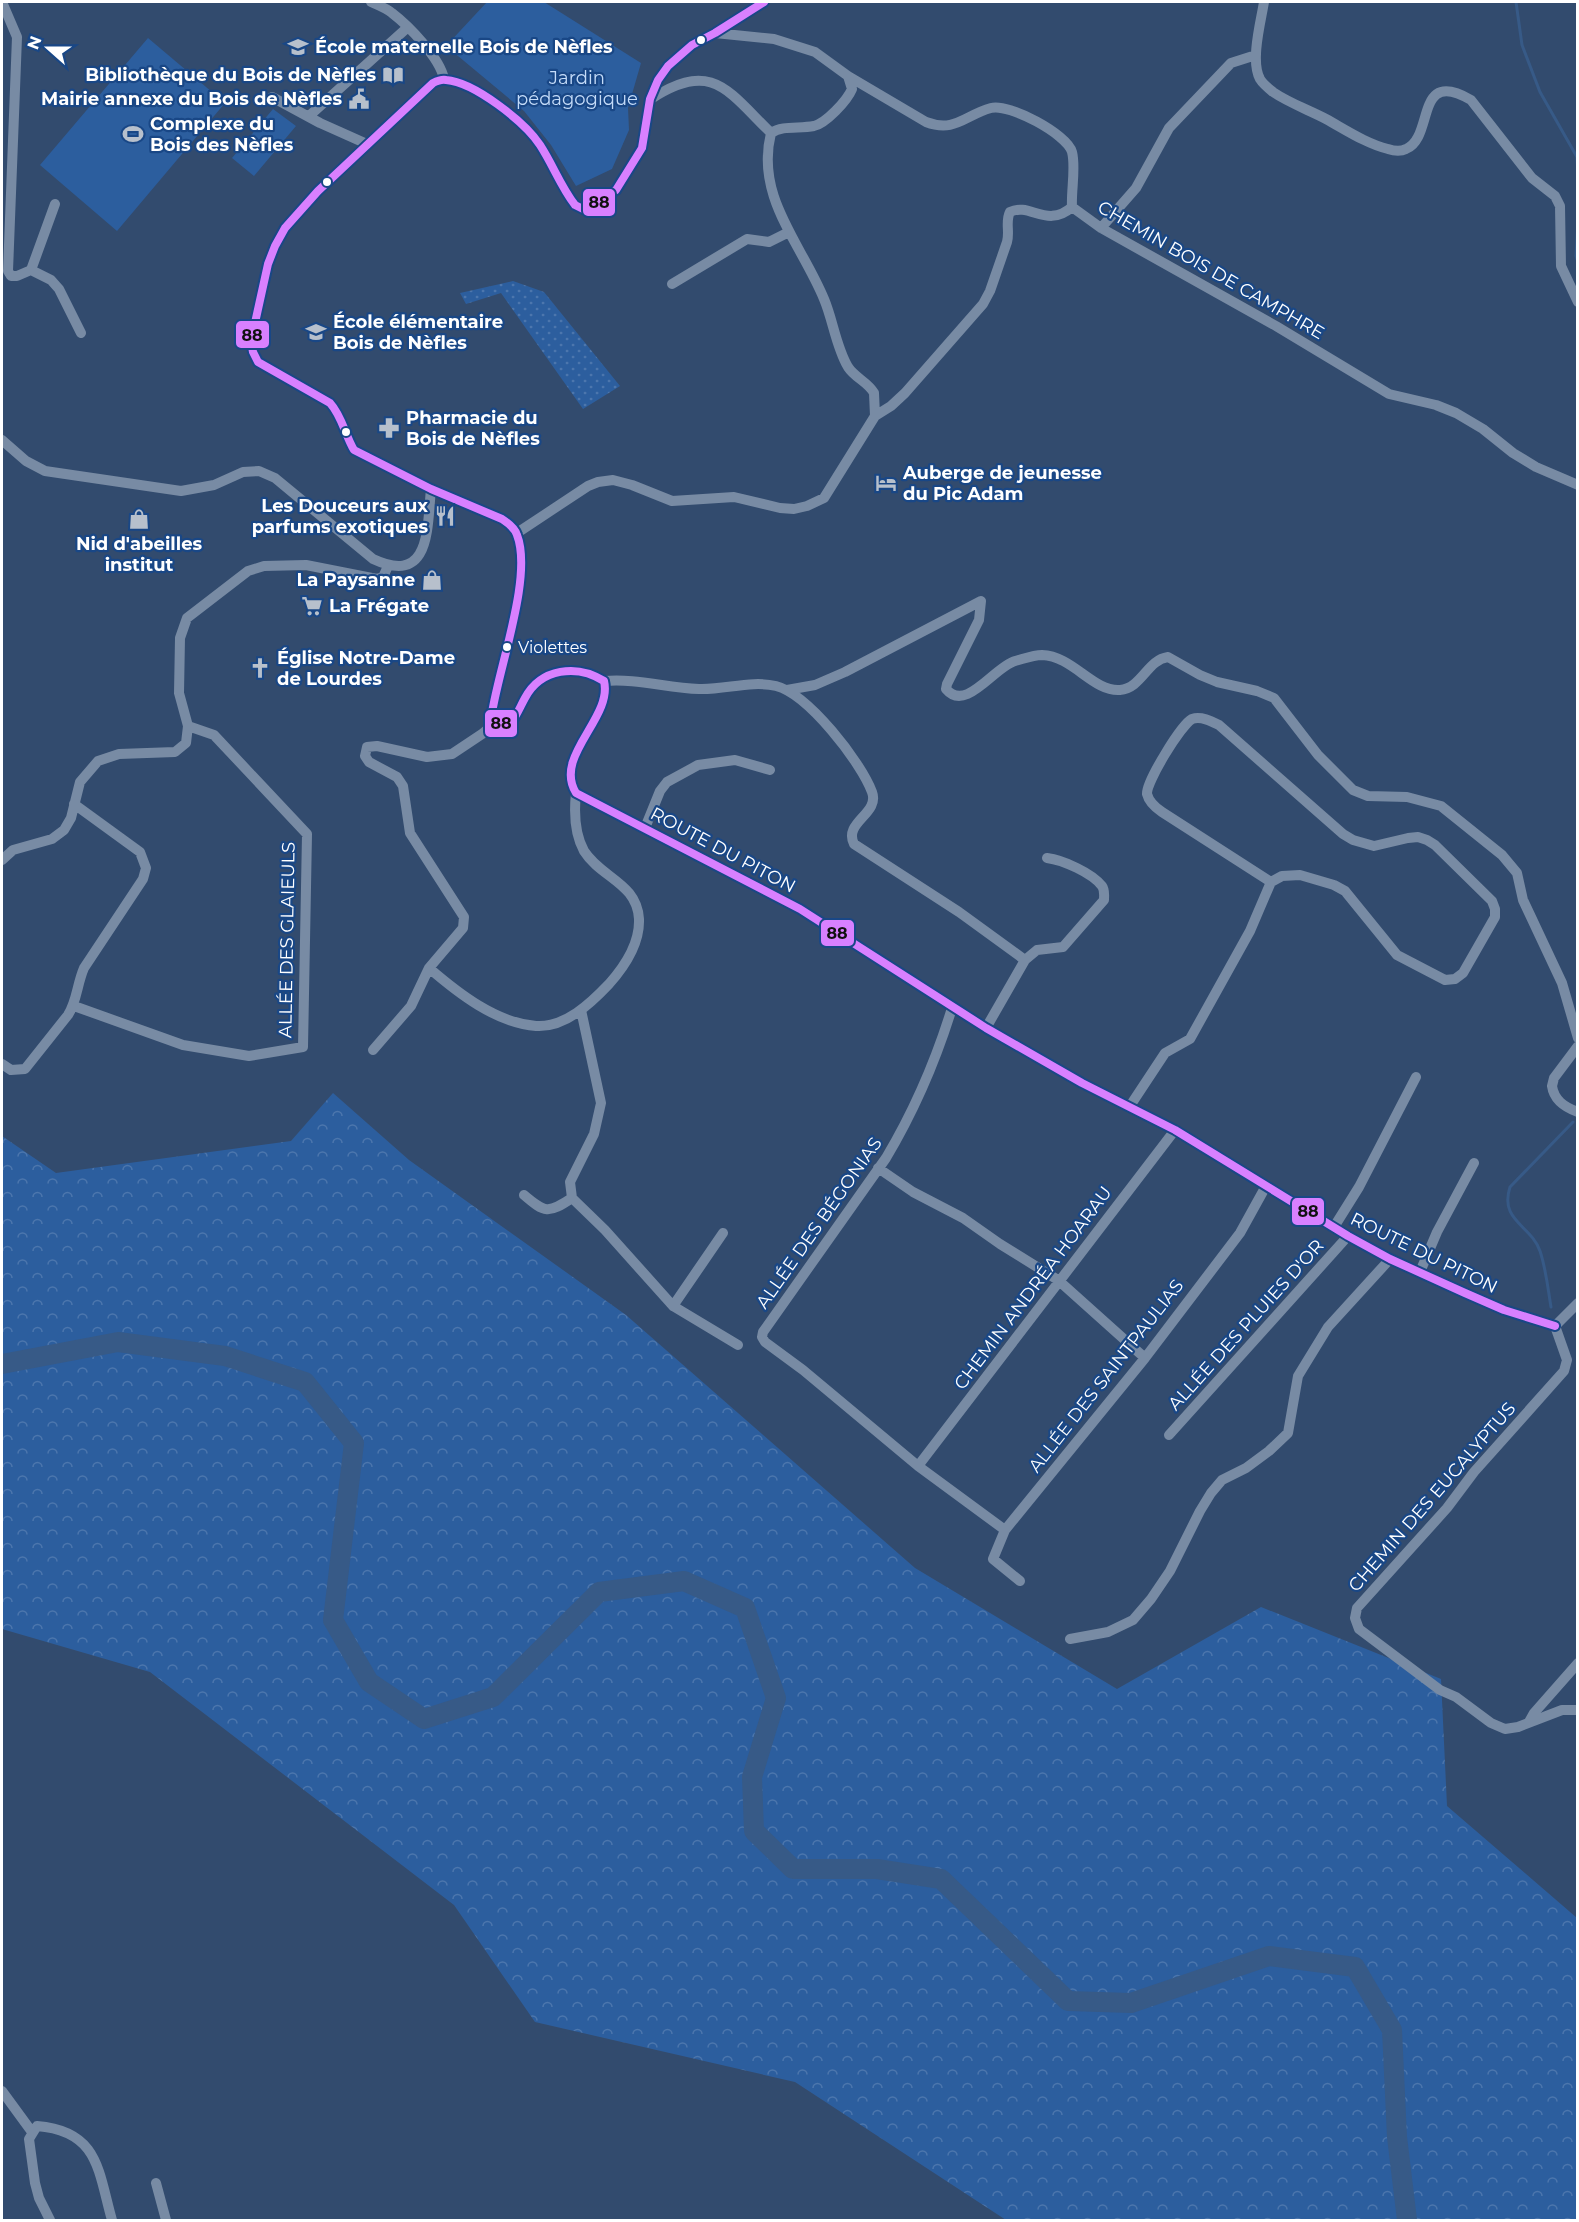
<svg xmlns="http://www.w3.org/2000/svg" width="1579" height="2222" viewBox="0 0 1579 2222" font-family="Montserrat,sans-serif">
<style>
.grass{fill:url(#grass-dots)}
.forest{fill:url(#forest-crowns)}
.park{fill:#2c5e9e}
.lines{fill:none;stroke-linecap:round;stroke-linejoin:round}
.stream{stroke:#375a87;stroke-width:3}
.river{stroke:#375a87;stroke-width:20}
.street{stroke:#788ba4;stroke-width:10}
.bus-1-casing{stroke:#194786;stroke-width:12}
.bus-1{stroke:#d880ff;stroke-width:8}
.bus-dot{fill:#fff;stroke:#194786;stroke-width:2}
.labels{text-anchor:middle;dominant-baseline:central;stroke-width:4.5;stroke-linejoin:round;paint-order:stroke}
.bus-label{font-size:16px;fill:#fff;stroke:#194786;text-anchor:start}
.poi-label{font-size:18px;font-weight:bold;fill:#fff;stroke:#194786;text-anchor:start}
.park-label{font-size:18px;fill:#c5dcf9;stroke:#194786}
.street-label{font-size:18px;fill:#fff;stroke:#194786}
.line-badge{stroke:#194786;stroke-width:2}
.pale-badge-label{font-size:16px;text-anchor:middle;font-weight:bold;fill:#111}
</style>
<defs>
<pattern id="grass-dots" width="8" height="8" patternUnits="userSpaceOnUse" patternTransform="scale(1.5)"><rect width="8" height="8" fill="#2c5e9e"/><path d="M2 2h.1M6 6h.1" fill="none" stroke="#4c76ad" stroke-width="1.8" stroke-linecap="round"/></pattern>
<pattern id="forest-crowns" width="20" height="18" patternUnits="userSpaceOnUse" patternTransform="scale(1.5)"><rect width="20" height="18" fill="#2c5e9e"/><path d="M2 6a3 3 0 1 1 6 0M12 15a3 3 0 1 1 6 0" fill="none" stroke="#4c76ad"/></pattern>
</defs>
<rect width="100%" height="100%" fill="#324b6e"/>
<!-- grass -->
<path class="grass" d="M513,281L544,292L620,386L583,409L501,293L466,304L460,293Z"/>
<!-- forest -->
<path class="forest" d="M333,1093L409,1160L626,1315L915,1568L1117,1689L1261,1607L1441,1679L1447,1806L1577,1918V2220H1006L795,2082L535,2022L454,1905L150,1672L2,1629V1136L56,1173L291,1141Z"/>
<!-- park -->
<path class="park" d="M487,2H544L641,63L628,108L629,130L612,169L576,186L551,145L524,111L446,46Z
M148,38L225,103L117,231L40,165Z
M273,109L296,126L254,176L232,158Z"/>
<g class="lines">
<!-- stream -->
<path class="stream" d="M1516,2L1522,45L1540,92L1577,157L1578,178
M1578,222L1576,256L1578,262
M1551,1307C1548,1289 1546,1269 1540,1251C1531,1225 1499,1221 1510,1187L1573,1122"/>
<!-- river -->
<path class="river" d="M2,1364L118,1342L225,1356L305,1382L354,1443L333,1620L369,1682L424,1719L493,1697L599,1592L684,1581L745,1608L776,1698L752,1777L754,1831L793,1869H877L941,1879L1068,2001L1131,2003L1269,1956L1355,1967L1392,2030L1397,2137L1407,2220"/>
<!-- street -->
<path class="street" d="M2,2L17,37L8,271L11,276H17L31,270L55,204
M371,2C378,5 386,8 392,13C409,26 440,58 444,79
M764,2L715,33L692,45L668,66L658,80L650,99L642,148L616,190L590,209H583L575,205C561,187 553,165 540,145C525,122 474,82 446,80C441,79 437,81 433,83L318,191L285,228L275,246L268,264L251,341L253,352L258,362L330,403C342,416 345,435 354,450L431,489L502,519C508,523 515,528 517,535C533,576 499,667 492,713L496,722L504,724L511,723C517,715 520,707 525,698C541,668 577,664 604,681C613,718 553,756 576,793L800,909L986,1028L1082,1083L1175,1130L1348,1236L1390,1259L1465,1293L1504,1310L1555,1326
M1264,2C1261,21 1250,61 1260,79C1263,84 1268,88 1273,92C1289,103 1309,110 1326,119C1346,130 1367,144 1388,149C1394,151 1400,152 1406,149C1435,137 1414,67 1471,100L1532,178L1555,196L1560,206L1561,266L1578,302
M715,33L774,39L815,52L848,76L926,122C955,133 965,115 991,108C1009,103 1067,134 1072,152C1076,167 1071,191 1072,207
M848,76L852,89C847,101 826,123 814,126C799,129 783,125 771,133C755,197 801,243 824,299C833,320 836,347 848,367C855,378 868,382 874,393L875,416L891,406L905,393L983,304L990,291L1007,242C1010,232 1005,221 1010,212C1030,202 1047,229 1072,207
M272,97L320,123L367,144
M651,99C712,59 728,91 771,133
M309,116L408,27
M1072,207L1101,228L1276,326L1389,394L1436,405L1456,413L1483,429L1513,453L1536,467L1578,485
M1101,228L1136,188L1169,128L1231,63L1256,55
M31,270L51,280L59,289L81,333
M672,284L747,239L769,242L789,232
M2,440L26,461L45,471L181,491L214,485L243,472L259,471L275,478L373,559C431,586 427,528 431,489
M517,533L588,486L598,482L613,480L632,485L672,501L734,497L780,508L794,509L807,506L824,498L875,416
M604,681C636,678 667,688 699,689C725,690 751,680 776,686C808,694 861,762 872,792C880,814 843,822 854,844L959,912L1025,960
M787,690L815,685L845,672L981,601L979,620L947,684L946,689C966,713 994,667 1015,661C1023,659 1033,655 1042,655C1073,656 1093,692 1120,690C1142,688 1147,660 1168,657L1200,675L1217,682L1257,691L1274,698L1318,755L1353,790L1368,796L1407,797L1441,806L1502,855L1517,873L1523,900L1562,983L1578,1038
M645,828L660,791L667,782L698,765L735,760L770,770
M2,860L13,850L52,839L64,830L71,818L80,782L98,761L119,754L175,752L186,743L188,726L179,693L180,638L187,618L248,571L264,566L306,565L377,579L383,577L388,566
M429,968C458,993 496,1023 536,1026C565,1028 591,1003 609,984C625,966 640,944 639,919C637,883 601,878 584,851C574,833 574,812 576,793
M74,1006L183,1045L249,1056L303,1047L307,834L214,735L188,726
M952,1008C936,1060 914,1111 886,1158L763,1332L762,1337L765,1342L803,1370L918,1466L1005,1530
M581,1010L601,1103L594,1134L570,1182L572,1198L605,1230L673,1306L738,1345
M986,1028L1025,960L1037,950L1063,947L1104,900C1104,895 1105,890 1102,886C1092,873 1063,860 1047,858
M1578,1046L1554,1078L1552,1086C1554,1100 1564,1107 1578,1112
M373,1050L411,1006L429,968L463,928L464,917L410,833L403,786L397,777L369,762L365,756L367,747L377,746L427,757L452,754L482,734L496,722
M2,1064L11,1070L25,1069L68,1015C77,1001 77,984 84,968L143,879L146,868L140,852L74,804
M1130,1106L1165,1053L1190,1039L1250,931L1271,882L1282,876L1300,875L1334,885L1345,891L1397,955L1445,980L1455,979L1463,973L1495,917V909L1492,901L1435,845L1427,840L1418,837L1408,838L1374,846L1353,840L1343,834L1219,725C1211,721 1201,716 1192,719C1181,725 1146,782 1147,794C1149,802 1156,808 1162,812L1271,882
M878,1168L913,1192L963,1218L1000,1244L1058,1280L1145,1358
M524,1195C545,1213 548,1214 572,1198
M1334,1227L1359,1187L1416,1077
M1420,1272L1437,1232L1474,1163
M673,1306L723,1233
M1555,1326L1567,1360L1564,1371L1474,1472L1447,1508L1357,1608L1355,1618L1359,1629L1440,1690L1456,1697L1491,1723L1505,1729L1518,1727L1562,1710H1578
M1555,1326L1578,1303
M1169,1435L1348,1236
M918,1466L1175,1130
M1020,1581L993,1559L1005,1530L1145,1358L1240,1233L1266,1186
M1070,1639L1108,1632L1133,1620L1151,1599L1170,1571L1200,1511L1211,1493L1222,1480L1246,1468L1269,1451L1288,1433L1298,1376L1328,1327L1390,1259
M1529,1722L1534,1713L1578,1663
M2,2091L32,2132
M156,2183L166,2220
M50,2220L39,2198L35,2183L29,2139L37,2126C99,2131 98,2171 112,2220"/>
<!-- bus-1 casing -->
<g class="bus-1-casing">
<path id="bus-1" d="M764,2L715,33L692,45L668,66L658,80L650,99L642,148L616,190L590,209H583L575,205C561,187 553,165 540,145C525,122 474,82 446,80C441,79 437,81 433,83L318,191L285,228L275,246L268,264L251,341L253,352L258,362L330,403C342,416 345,435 354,450L431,489L502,519C508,523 515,528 517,535C533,576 499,667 492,713L496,722L504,724L511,723C517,715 520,707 525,698C541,668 577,664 604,681C613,718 553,756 576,793L800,909L986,1028L1082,1083L1175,1130L1348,1236L1390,1259L1465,1293L1504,1310L1555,1326"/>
</g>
<!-- bus-1 -->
<use href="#bus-1" class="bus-1"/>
</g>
<!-- icons -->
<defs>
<g id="school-bare" transform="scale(1.62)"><path d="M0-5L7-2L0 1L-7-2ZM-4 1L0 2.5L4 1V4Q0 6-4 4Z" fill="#b7c0cc" stroke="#194786" stroke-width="2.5" paint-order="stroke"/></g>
<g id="library-bare" transform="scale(1.62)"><path d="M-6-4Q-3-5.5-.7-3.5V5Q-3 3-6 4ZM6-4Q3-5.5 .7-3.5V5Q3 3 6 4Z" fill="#b7c0cc" stroke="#194786" stroke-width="2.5" paint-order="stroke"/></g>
<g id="civic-bare" transform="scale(1.62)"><path d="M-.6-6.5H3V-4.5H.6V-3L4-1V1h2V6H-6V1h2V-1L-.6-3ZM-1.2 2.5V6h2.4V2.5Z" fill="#b7c0cc" stroke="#194786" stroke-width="2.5" paint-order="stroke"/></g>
<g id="stadium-bare" transform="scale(1.62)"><path d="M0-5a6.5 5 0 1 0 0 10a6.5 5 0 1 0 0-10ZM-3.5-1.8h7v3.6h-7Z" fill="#b7c0cc" stroke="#194786" stroke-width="2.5" paint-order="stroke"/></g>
<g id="pharmacy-bare" transform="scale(1.62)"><path d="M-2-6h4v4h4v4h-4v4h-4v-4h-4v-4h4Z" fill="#b7c0cc" stroke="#194786" stroke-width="2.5" paint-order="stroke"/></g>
<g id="hotel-bare" transform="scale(1.62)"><path d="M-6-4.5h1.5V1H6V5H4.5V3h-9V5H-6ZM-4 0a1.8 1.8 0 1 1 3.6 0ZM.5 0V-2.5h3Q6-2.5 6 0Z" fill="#b7c0cc" stroke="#194786" stroke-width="2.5" paint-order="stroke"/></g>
<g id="restaurant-bare" transform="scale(1.62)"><path d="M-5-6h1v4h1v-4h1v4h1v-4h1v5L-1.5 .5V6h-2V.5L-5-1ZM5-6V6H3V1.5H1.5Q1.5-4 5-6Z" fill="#b7c0cc" stroke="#194786" stroke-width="2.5" paint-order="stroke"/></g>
<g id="shop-bare" transform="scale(1.62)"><path d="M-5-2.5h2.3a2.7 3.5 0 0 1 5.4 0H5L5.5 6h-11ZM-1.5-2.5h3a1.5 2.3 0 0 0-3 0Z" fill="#b7c0cc" stroke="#194786" stroke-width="2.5" paint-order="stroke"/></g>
<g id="supermarket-bare" transform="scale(1.62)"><path d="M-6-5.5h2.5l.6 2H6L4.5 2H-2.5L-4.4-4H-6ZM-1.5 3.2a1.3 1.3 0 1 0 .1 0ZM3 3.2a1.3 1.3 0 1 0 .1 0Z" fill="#b7c0cc" stroke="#194786" stroke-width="2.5" paint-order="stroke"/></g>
<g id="church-bare" transform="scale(1.62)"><path d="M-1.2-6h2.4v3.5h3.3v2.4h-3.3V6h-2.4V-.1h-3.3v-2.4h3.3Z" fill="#b7c0cc" stroke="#194786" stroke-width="2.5" paint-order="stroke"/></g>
</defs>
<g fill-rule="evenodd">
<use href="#school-bare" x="298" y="47"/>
<use href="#library-bare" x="393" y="75"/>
<use href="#civic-bare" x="359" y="99"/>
<use href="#stadium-bare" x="133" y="134"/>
<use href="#school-bare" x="316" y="332"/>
<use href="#pharmacy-bare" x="389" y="428"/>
<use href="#hotel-bare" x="886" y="483"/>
<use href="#restaurant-bare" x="445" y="516"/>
<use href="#shop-bare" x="139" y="519"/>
<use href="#shop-bare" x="432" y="580"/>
<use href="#supermarket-bare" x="312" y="606"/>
<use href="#church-bare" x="260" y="668"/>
</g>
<!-- markers -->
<g class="bus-dot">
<circle cx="701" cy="40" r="5"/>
<circle cx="327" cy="182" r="5"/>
<circle cx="346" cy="432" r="5"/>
<circle cx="507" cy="647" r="5"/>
</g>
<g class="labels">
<!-- bus labels -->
<g class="bus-label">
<text x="518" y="647">Violettes</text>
</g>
<!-- poi labels -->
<g class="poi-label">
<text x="315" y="47">École maternelle Bois de Nèfles</text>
<text x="376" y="75" text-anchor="end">Bibliothèque du Bois de Nèfles</text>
<text x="342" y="99" text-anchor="end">Mairie annexe du Bois de Nèfles</text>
<text x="150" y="124">Complexe du<tspan x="150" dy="21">Bois des Nèfles</tspan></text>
<text x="333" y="322">École élémentaire<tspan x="333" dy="21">Bois de Nèfles</tspan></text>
<text x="406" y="418">Pharmacie du<tspan x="406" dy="21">Bois de Nèfles</tspan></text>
<text x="903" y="473">Auberge de jeunesse<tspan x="903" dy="21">du Pic Adam</tspan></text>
<text x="428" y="506" text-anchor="end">Les Douceurs aux<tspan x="428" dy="21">parfums exotiques</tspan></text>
<text x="139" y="544" text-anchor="middle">Nid d'abeilles<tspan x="139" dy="21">institut</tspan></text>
<text x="415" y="580" text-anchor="end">La Paysanne</text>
<text x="329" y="606">La Frégate</text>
<text x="277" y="658">Église Notre-Dame<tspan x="277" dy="21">de Lourdes</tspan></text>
</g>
<!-- park labels -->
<g class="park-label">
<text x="577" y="78">Jardin<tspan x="577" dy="21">pédagogique</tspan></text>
</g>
<!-- street labels -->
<g class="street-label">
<text transform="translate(1211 270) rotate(30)">CHEMIN BOIS DE CAMPHRE</text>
<text transform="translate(723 850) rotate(28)">ROUTE DU PITON</text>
<text transform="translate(287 940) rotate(-89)">ALLÉE DES GLAIEULS</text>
<text transform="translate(819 1223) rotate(-55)">ALLÉE DES BÉGONIAS</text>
<text transform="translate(1424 1253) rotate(26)">ROUTE DU PITON</text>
<text transform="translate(1033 1288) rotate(-53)">CHEMIN ANDRÉA HOARAU</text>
<text transform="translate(1246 1325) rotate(-48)">ALLÉE DES PLUIES D'OR</text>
<text transform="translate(1106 1376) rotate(-52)">ALLÉE DES SAINTPAULIAS</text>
<text transform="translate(1432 1497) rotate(-49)">CHEMIN DES EUCALYPTUS</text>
</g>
</g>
<g class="line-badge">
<rect x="582" y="188" width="34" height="29" rx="6" fill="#d880ff"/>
<rect x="235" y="320" width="35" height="29" rx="6" fill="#d880ff"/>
<rect x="484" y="709" width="34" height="29" rx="6" fill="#d880ff"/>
<rect x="820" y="919" width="35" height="28" rx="6" fill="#d880ff"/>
<rect x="1291" y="1197" width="34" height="29" rx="6" fill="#d880ff"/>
</g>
<g class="pale-badge-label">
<text x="599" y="208">88</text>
<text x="252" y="341">88</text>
<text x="501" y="729">88</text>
<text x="837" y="939">88</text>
<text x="1308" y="1217">88</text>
</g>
<!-- border -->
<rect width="1579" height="2222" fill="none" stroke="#ffffff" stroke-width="6"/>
<!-- north arrow -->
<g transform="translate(48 48) rotate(291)" stroke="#194786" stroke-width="4.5" paint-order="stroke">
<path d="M0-4.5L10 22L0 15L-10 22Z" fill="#ffffff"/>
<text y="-9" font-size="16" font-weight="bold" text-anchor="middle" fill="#ffffff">N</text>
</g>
</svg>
